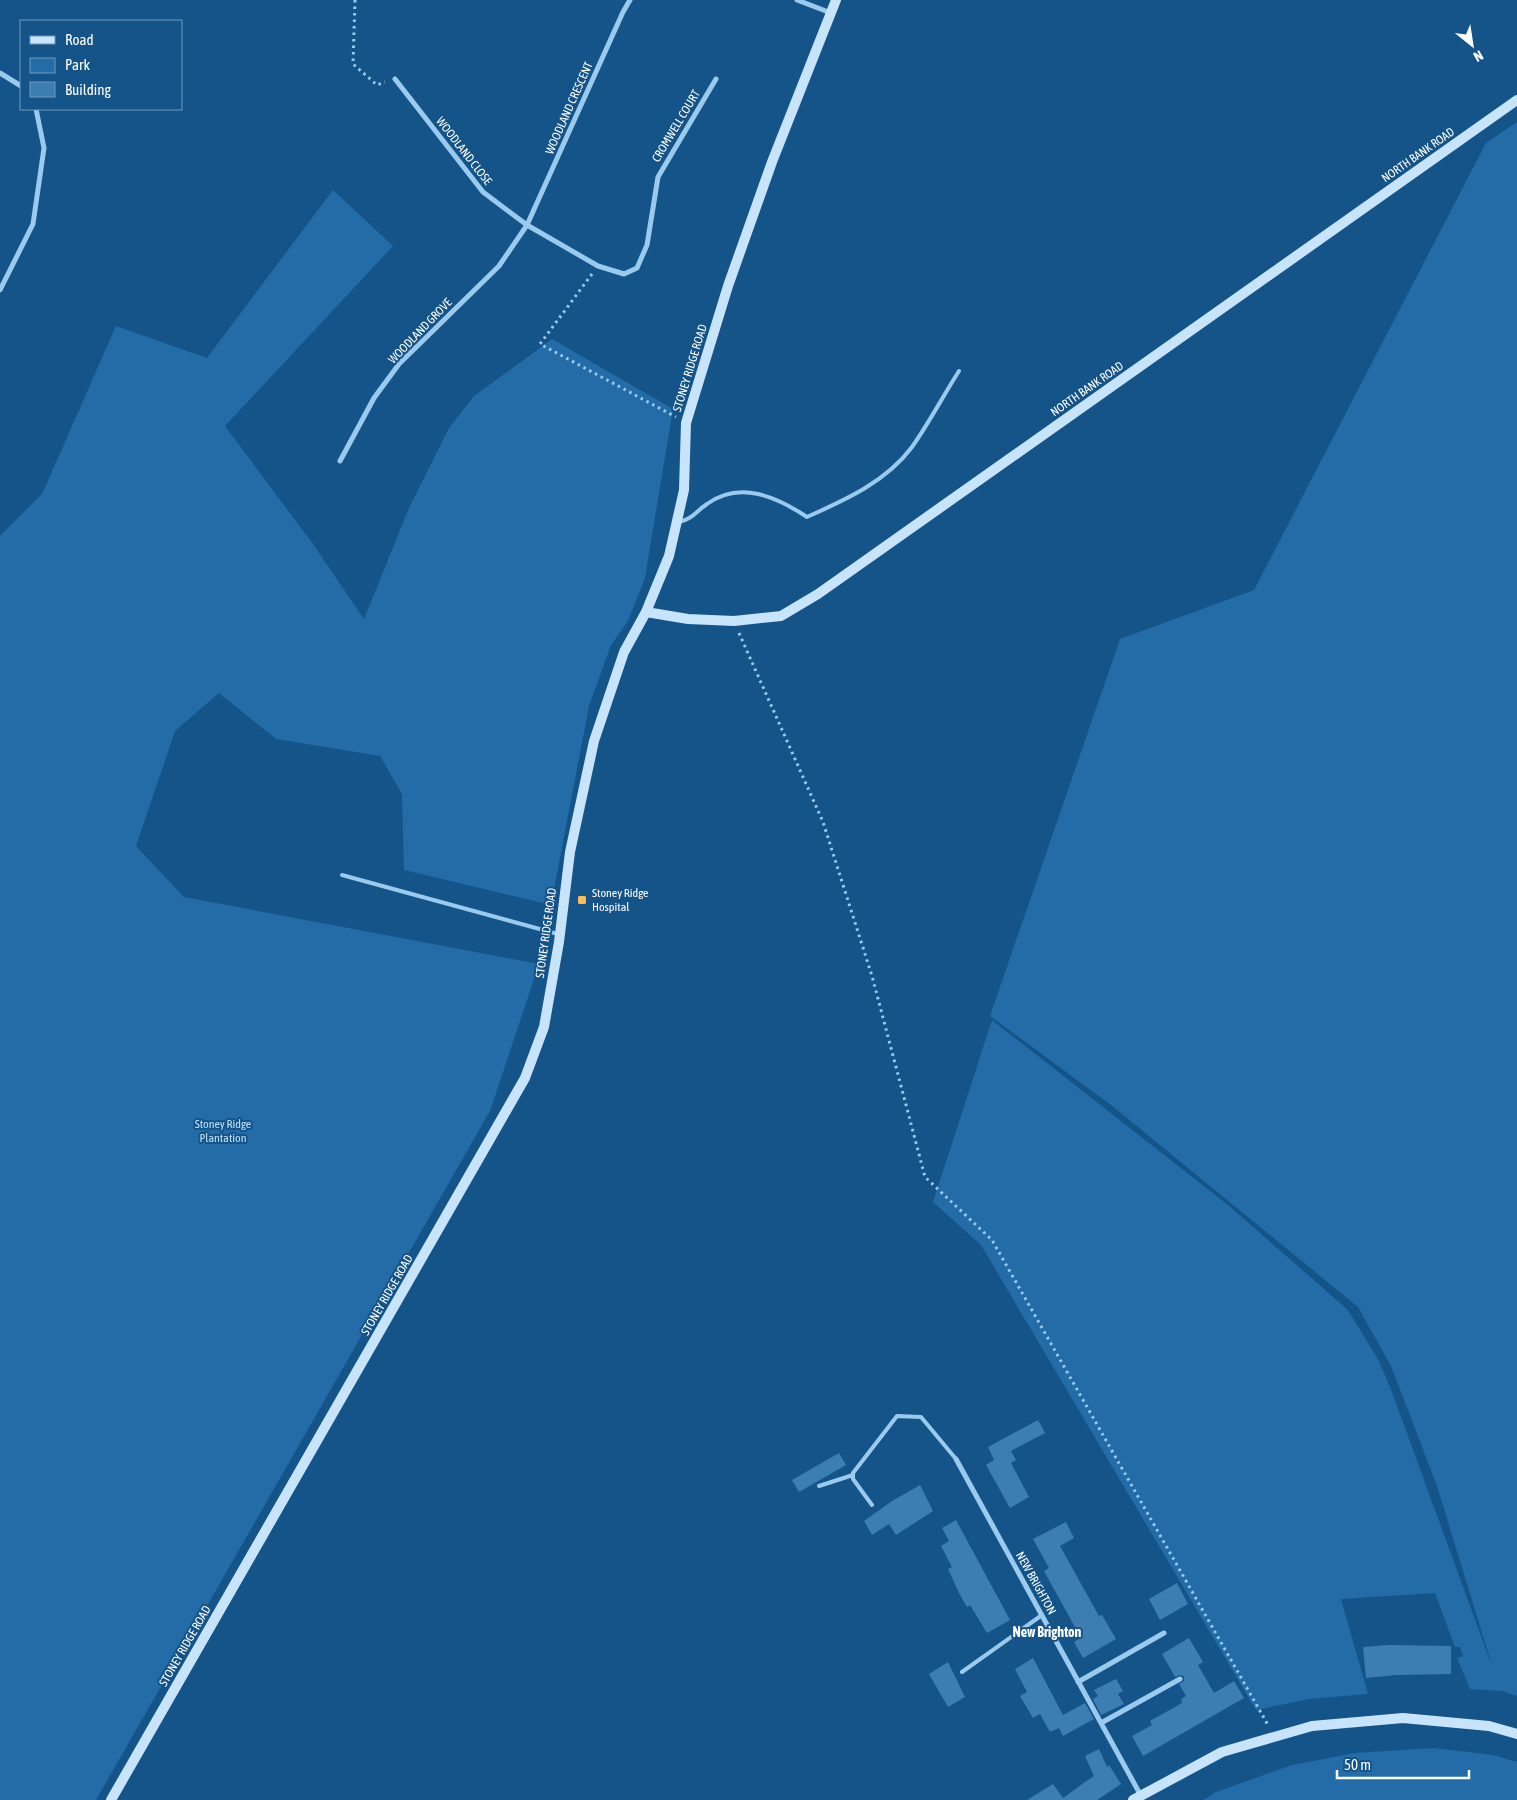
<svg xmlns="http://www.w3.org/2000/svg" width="1517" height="1800" viewBox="0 0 1517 1800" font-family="'Asap Condensed',sans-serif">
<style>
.green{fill:#236ca7}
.building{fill:#3d7eb2}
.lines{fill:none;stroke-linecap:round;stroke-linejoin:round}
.path{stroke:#9bcaef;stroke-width:3;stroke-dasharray:2.5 4;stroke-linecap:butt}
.lane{stroke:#9bcaef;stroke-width:4}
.street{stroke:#9bcaef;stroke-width:5}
.secondary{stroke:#c8e4fb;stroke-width:10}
.poi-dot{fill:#ffbd59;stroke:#145489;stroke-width:2}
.labels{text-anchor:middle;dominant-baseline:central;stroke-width:4;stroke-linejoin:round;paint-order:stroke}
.street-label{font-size:12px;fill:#fff;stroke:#145489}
.poi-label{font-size:12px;fill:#fff;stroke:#145489;text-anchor:start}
.park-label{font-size:12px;fill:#c1e2fb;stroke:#145489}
.neighbourhood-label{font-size:14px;font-weight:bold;fill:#fff;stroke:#145489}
</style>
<rect width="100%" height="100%" fill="#145489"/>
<!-- green -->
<path class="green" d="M1517,122V1696L1502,1691L1470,1689L1457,1658L1463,1656L1460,1647H1455L1435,1593L1341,1599L1368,1694L1309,1699L1256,1710L981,1245L933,1202L992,1020L1228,1205L1348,1310L1379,1361L1392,1392L1493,1669L1437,1486L1391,1366L1358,1307L1111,1105L990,1016L1120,639L1254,590L1486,143Z
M333,190L393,246L225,426L313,544L364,619L409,508L449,428L474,396L552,339L673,409L645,578L628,621L611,645L589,706L551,905L404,870L402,794L380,756L276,739L219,693L175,731L136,846L184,897L539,964L490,1111L96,1800H0V536L42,494L116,326L207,358Z
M1434,1748L1493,1755L1517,1762V1800H1203L1216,1792L1292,1765L1355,1753Z"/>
<!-- building -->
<path class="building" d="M1038,1420L1045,1433L1011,1451L1016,1460L1011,1463L1029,1497L1010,1508L986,1465L994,1460L988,1447Z
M839,1453L846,1465L799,1492L792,1480Z
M920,1485L933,1511L896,1535L889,1524L872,1535L864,1521L892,1501Z
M956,1520L1010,1620L987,1633L970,1605L967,1607L959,1593L948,1569L952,1567L941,1546L949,1541L942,1528Z
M1066,1522L1074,1538L1060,1546L1099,1616L1102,1615L1116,1639L1083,1658L1074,1642L1081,1638L1044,1571L1049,1568L1033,1539Z
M1177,1583L1188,1604L1160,1620L1149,1599Z
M1189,1638L1203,1662L1198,1665L1214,1693L1234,1681L1244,1698L1143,1756L1132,1736L1152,1725L1150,1721L1182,1703L1181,1699L1186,1696L1179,1684L1184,1681V1676L1180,1675L1175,1677L1162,1654Z
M1388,1645L1451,1646V1674L1396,1675L1366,1678L1363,1647Z
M1033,1658L1063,1715L1085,1703L1094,1719L1063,1736L1059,1728L1050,1732L1040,1714L1033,1718L1020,1696L1027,1692L1015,1669Z
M948,1662L965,1697L948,1707L929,1674Z
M1116,1679L1123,1691L1118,1694L1124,1704L1101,1715L1093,1699L1098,1696L1094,1690Z
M1099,1749L1107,1767L1109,1765L1121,1784L1097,1800H1027L1053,1784L1063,1798L1085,1782L1094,1776L1085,1756Z"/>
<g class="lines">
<!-- path -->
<path class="path" d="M355,0L353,64L377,85L385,82
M592,274L540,344L676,417
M739,633L823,822L872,976L925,1177L992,1240L1268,1725"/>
<!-- lane -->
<path class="lane" d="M679,522C694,518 695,512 707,504C740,480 777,497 807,517C845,500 886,482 912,447C929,423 943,396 959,371
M342,875L558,934
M819,1486L853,1475
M872,1505L853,1479V1473L897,1416L921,1417L956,1459
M962,1672L1042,1615"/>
<!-- street -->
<path class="street" d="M797,0L831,13
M0,73L21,86
M395,79L483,192L527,225L598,266L624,274L637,268L647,245L658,177L716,79
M0,290L33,224L44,148L36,109
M340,461L374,398L399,364L499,266L527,225L623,12L630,0
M956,1459L1140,1794
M1078,1682L1164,1633
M1101,1723L1180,1679"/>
<!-- secondary -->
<path class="secondary" d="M646,612L688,619L734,621L781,616L818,594L1517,100
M111,1800L525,1078L544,1027L559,942L570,852L594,741L624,652L646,612L669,556L684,490L686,423L728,286L772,162L836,0
M1133,1800L1222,1752L1312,1726L1403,1718L1489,1726L1517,1734"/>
</g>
<!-- markers -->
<rect class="poi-dot" x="577" y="895" width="10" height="10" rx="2.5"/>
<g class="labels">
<!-- street labels -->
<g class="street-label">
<text transform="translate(569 108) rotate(-66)">WOODLAND CRESCENT</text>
<text transform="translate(676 126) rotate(-59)">CROMWELL COURT</text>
<text transform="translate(464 151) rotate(52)">WOODLAND CLOSE</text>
<text transform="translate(1418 155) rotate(-35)">NORTH BANK ROAD</text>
<text transform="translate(420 331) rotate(-46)">WOODLAND GROVE</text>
<text transform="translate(690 368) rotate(-73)">STONEY RIDGE ROAD</text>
<text transform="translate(1087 389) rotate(-35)">NORTH BANK ROAD</text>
<text transform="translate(546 933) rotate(-82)">STONEY RIDGE ROAD</text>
<text transform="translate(387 1295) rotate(-60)">STONEY RIDGE ROAD</text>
<text transform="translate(1036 1583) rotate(61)">NEW BRIGHTON</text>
<text transform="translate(185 1646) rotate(-60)">STONEY RIDGE ROAD</text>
</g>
<!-- poi labels -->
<g class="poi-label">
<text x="592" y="893">Stoney Ridge<tspan x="592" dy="14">Hospital</tspan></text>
</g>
<!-- park labels -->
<g class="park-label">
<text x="223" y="1124">Stoney Ridge<tspan x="223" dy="14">Plantation</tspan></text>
</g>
<!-- neighbourhood labels -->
<g class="neighbourhood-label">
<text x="1047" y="1632">New Brighton</text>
</g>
</g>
<!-- legend -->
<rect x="20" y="20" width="162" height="90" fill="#145489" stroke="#7298b8"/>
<rect x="30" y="36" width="25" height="8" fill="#c8e4fb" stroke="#7298b8"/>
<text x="65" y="45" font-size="15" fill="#ffffff">Road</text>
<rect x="30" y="58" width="25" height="15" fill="#236ca7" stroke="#7298b8"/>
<text x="65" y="70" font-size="15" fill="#ffffff">Park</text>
<rect x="30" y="82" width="25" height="15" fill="#3d7eb2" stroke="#7298b8"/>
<text x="65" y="95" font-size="15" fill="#ffffff">Building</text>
<!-- north arrow -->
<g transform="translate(1472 45) rotate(150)" stroke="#145489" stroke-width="4" paint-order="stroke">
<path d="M0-4L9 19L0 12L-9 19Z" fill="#ffffff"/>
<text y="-8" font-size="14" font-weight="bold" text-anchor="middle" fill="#ffffff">N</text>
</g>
<!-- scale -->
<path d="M1337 1770v8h132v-8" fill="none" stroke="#ffffff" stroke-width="2.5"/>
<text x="1344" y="1770" font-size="15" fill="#ffffff" stroke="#145489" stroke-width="4" paint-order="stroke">50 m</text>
</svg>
